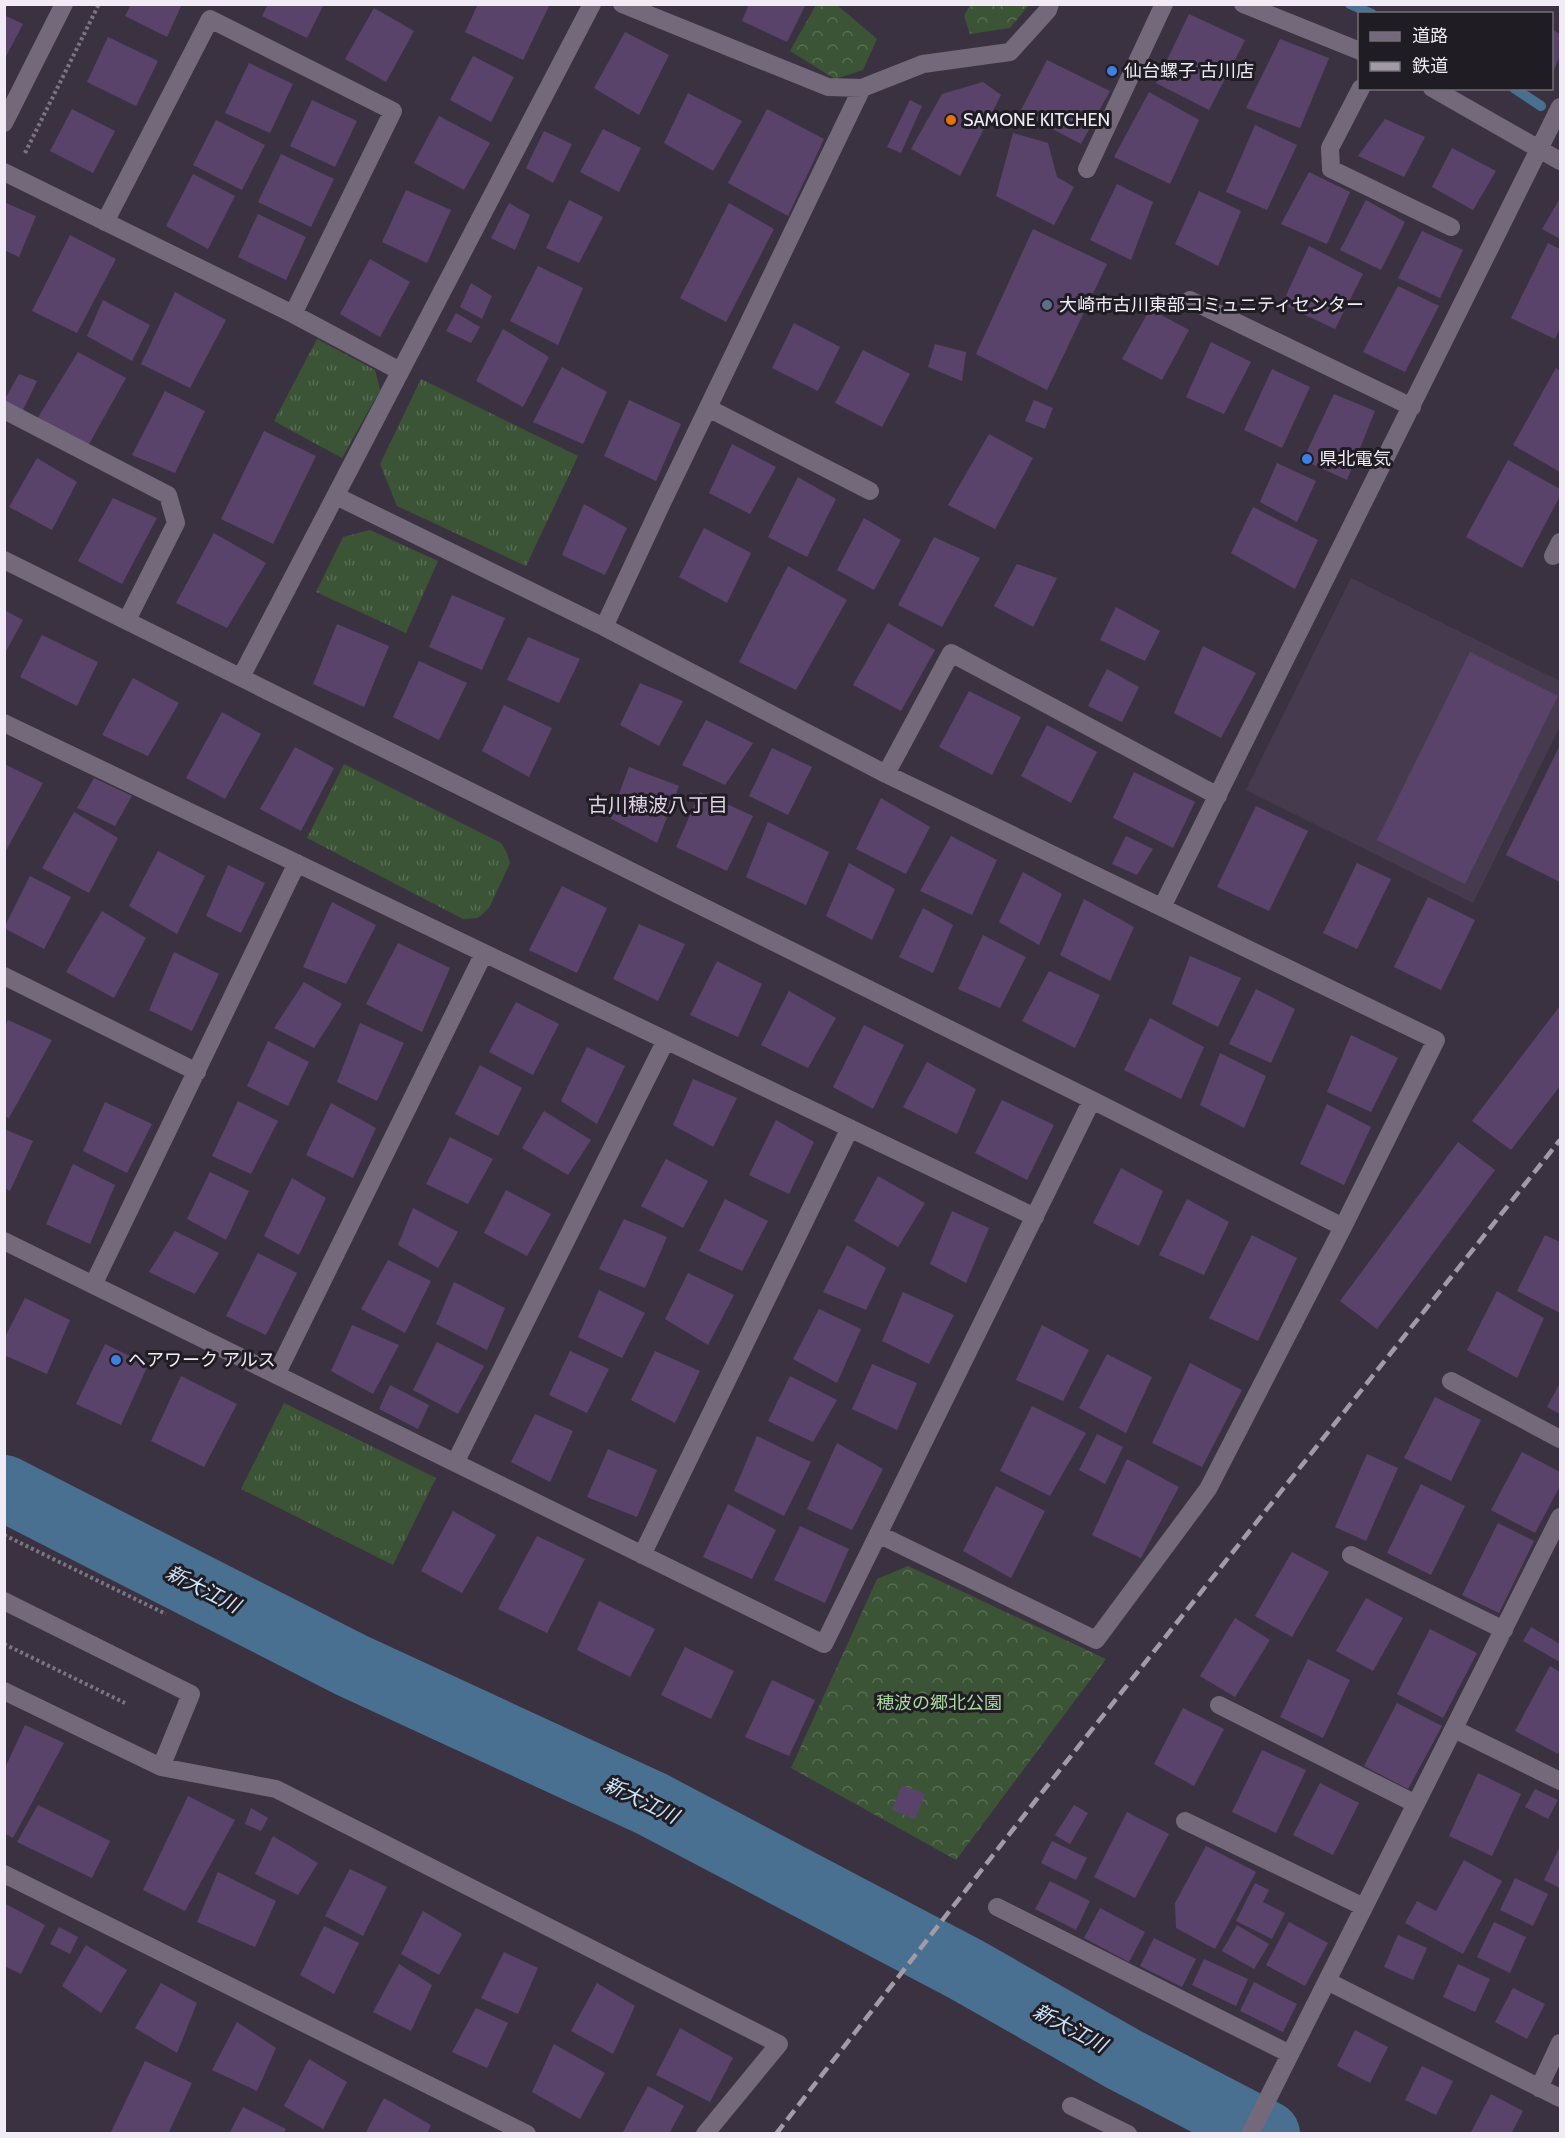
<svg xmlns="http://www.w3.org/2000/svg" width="1565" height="2138" viewBox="0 0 1565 2138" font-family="Cabin,'Noto Sans JP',sans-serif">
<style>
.built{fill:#463b4e}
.grass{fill:url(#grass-tufts)}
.forest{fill:url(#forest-crowns)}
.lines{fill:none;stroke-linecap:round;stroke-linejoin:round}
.stream{stroke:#496f91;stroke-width:10}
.river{stroke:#496f91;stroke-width:66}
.building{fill:#5a436a}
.path{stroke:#7b7481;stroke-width:4;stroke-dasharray:3 3;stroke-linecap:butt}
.minor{stroke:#73697a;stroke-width:18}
.rail{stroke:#a29ba7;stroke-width:4.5;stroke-dasharray:12 6;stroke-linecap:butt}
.shop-dot{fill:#3f7fe0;stroke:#201c23;stroke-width:2}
.food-dot{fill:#e8710a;stroke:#201c23;stroke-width:2}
.service-dot{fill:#5c6f8a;stroke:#201c23;stroke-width:2}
.labels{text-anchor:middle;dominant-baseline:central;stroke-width:6;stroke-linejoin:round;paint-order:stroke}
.poi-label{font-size:18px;fill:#f0ebf4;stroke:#201c23;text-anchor:start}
.park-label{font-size:18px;fill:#a8da9d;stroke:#201c23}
.neighbourhood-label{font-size:20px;fill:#dfd4e7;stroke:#201c23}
.water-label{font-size:20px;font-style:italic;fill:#cde5fb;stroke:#201c23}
</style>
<defs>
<pattern id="grass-tufts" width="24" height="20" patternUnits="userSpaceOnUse" patternTransform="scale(1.5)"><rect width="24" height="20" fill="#3c5436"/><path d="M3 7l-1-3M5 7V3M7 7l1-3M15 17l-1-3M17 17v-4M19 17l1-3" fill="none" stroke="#586d54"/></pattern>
<pattern id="forest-crowns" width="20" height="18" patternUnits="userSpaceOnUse" patternTransform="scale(1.5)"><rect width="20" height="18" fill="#3c5436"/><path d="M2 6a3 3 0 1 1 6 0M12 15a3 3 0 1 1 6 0" fill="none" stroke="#586d54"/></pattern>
</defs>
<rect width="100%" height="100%" fill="#3b3241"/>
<!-- built -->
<path class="built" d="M1351,578L1560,681V726L1473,903L1246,790Z"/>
<!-- grass -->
<path class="grass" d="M317,339L375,370L380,390L342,458L274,421Z
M421,379L578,456L526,566L397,506L380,464Z
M370,530L438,561L406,633L316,592L343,537Z
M344,764L501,843L507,853L510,863L489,908L478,918L463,919L307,838Z
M284,1403L436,1478L393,1565L241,1489Z"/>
<!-- forest -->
<path class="forest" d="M816,5H837L877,39L863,70L835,79L790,51Z
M970,5V4L1029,5L1010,28L970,34L964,16Z
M908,1566L1106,1659L956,1860L791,1768L877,1579Z"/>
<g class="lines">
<!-- stream -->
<path class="stream" d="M1350,4L1372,14
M1514,88L1541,106"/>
<!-- river -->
<path class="river" d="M4,1488L351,1665L652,1804L967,1970L1123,2059L1267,2134"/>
</g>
<!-- building -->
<path class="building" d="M131,4H182L167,37L125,16Z
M268,4H324L307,38L262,16Z
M478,4H550L523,60L465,32Z
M749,4H806L787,42L742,21Z
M374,8L414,31L386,82L345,59Z
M1189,14L1245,40L1209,110L1156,83Z
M4,15L23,24L4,60Z
M1552,29L1560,34V55L1552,75Z
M625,32L669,55L639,115L594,88Z
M108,37L158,61L136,106L87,82Z
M1280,39L1329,58L1300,128L1246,108Z
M473,56L514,77L491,122L450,100Z
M1047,60L1110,91L1081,144L1020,112Z
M249,63L293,84L270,133L225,113Z
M983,82L1001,95L960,176L911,149L942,94Z
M1149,92L1199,120L1170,184L1114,157Z
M688,93L742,121L713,171L664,143Z
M312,100L357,121L335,167L290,146Z
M910,100L922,106L901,153L887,147Z
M72,109L115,131L93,173L50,151Z
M767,109L824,139L788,216L728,183Z
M439,116L490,143L464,190L414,163Z
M1385,119L1425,137L1404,177L1358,156Z
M216,120L265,145L242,190L193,165Z
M1255,125L1297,145L1267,210L1226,192Z
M603,129L641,148L619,192L580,172Z
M544,131L572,144L553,183L526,168Z
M1013,133L1048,143L1057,177L1074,187L1054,225L996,196Z
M1452,148L1496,171L1473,210L1432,187Z
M281,154L334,179L311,227L258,202Z
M1309,172L1350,192L1327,244L1281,224Z
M193,174L235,196L208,249L166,226Z
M1117,184L1153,202L1131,260L1090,240Z
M406,190L451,210L427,263L382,242Z
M1199,191L1241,211L1218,266L1175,244Z
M1560,198V239L1542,229Z
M569,200L603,217L579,263L546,248Z
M1366,200L1405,222L1381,270L1340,250Z
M6,203L36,216L19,257L4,250V207Z
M509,203L530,215L515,250L491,238Z
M729,203L774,229L726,322L680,298Z
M258,214L306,237L286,280L238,257Z
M1033,229L1107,264L1047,390L976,354Z
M1422,231L1463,250L1440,298L1398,278Z
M70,235L116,259L77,333L32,311Z
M1548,243L1560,249V328L1555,339L1511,318Z
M1309,246L1363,274L1335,329L1282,304Z
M370,259L410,282L380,337L340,314Z
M538,266L583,288L558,345L510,321Z
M471,283L492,296L482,319L460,307Z
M1398,286L1439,306L1405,372L1363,352Z
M175,292L226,320L190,388L141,364Z
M103,300L150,325L132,361L87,336Z
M1150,309L1189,330L1162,380L1122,359Z
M456,313L480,327L471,343L446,331Z
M794,323L840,347L818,391L772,368Z
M503,329L549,357L523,407L476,381Z
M1211,342L1251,362L1224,414L1186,397Z
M935,344L966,352L962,381L928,367Z
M863,350L910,374L882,427L835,403Z
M78,352L126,378L88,446L37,419Z
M562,367L607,392L583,444L533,422Z
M1556,368L1560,371V472L1513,445Z
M1272,369L1310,387L1282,448L1244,430Z
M19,374L37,381L22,412L4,401Z
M165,391L205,411L175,473L132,455Z
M1334,394L1375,411L1347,480L1303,460Z
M629,400L681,424L656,481L604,456Z
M1034,400L1053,408L1045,429L1025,421Z
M264,431L316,456L273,544L221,519Z
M989,434L1033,458L995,529L948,505Z
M732,444L776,467L750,514L709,493Z
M37,458L77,482L52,530L9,507Z
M1508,460L1560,489V496L1522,568L1466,537Z
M1277,463L1316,481L1297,522L1260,502Z
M798,477L836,499L807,557L768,537Z
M113,498L157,518L122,584L78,561Z
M584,504L627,528L605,575L562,555Z
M1253,507L1318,540L1295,589L1231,553Z
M864,518L901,540L874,590L837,570Z
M704,528L751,553L727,603L679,577Z
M214,533L266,563L227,628L176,603Z
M934,537L980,558L942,627L898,605Z
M1017,564L1057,578L1033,627L994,606Z
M788,566L847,600L796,690L739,662Z
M452,595L505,618L482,670L429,647Z
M1116,607L1160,631L1145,661L1100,640Z
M4,610L23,620L4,655Z
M888,623L935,650L901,711L853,685Z
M337,624L389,646L364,707L313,684Z
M42,635L98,662L77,706L20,677Z
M528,637L580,659L559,703L507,680Z
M1203,646L1256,673L1221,738L1174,713Z
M1470,652L1558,696L1465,884L1377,840Z
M419,661L467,683L439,740L393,717Z
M1107,669L1139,687L1122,722L1088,706Z
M133,678L179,703L148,756L102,735Z
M640,683L683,701L659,746L620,725Z
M969,691L1021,717L992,775L939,747Z
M504,705L552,728L529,777L482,751Z
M222,712L261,734L225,799L186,778Z
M706,720L753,743L725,785L682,765Z
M1047,725L1097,752L1071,803L1021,776Z
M1560,745V882L1506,855Z
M295,747L334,768L301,831L260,809Z
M772,748L812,767L788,815L749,796Z
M4,764L43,783L4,854Z
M629,767L679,786L657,843L610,818Z
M1134,772L1195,802L1173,848L1113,818Z
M94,778L132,796L115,826L77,808Z
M700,792L753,816L727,871L676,847Z
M881,798L930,827L906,874L856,849Z
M1256,806L1308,831L1269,911L1217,887Z
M74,812L118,838L89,893L42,868Z
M768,822L829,852L806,905L746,877Z
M951,836L997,860L972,915L920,891Z
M1126,836L1153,849L1137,875L1112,864Z
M158,851L205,876L177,934L129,906Z
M849,863L895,889L872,940L826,916Z
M1357,863L1391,879L1357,949L1323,933Z
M228,865L265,883L241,933L206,916Z
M1023,872L1062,894L1039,945L999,922Z
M30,876L71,897L44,949L4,928Z
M562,886L607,908L577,973L529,950Z
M1428,897L1475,920L1441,990L1394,967Z
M1084,899L1134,927L1110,981L1060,955Z
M332,902L376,925L346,984L303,967Z
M923,908L953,925L933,973L899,957Z
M102,911L146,938L114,998L66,972Z
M639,924L685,944L658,1001L613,979Z
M983,935L1026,957L1000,1008L958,989Z
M398,943L450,968L422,1032L366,1004Z
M174,952L219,974L192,1031L149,1010Z
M1190,956L1241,978L1218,1027L1172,1004Z
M717,961L762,984L738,1037L690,1015Z
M1049,971L1100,995L1075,1048L1022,1021Z
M304,982L342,1004L314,1048L274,1028Z
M1256,989L1295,1009L1271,1063L1229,1044Z
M789,991L836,1018L808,1068L761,1045Z
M516,1002L559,1024L533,1075L489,1052Z
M1560,1006V1086L1511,1150L1472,1121Z
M1150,1018L1204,1047L1181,1099L1124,1070Z
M8,1020L52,1040L9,1118L4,1116V1026Z
M360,1023L404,1043L377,1101L337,1082Z
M864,1025L904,1045L873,1109L833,1087Z
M1351,1035L1398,1058L1371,1112L1327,1092Z
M268,1041L309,1062L288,1106L247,1086Z
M587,1047L625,1066L597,1124L561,1101Z
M1220,1053L1266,1076L1244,1128L1200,1105Z
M927,1062L976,1089L957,1134L903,1107Z
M480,1065L522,1088L498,1136L455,1114Z
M693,1079L737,1098L713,1147L673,1125Z
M1002,1100L1054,1125L1027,1180L975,1153Z
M238,1101L278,1121L251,1174L212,1156Z
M105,1102L152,1124L127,1173L83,1151Z
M331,1103L376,1128L353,1178L306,1155Z
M1327,1104L1371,1127L1344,1185L1300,1164Z
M544,1111L591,1140L568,1175L522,1148Z
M776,1120L814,1142L789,1194L749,1175Z
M4,1129L33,1141L10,1191L4,1188Z
M450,1137L493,1159L468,1204L426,1184Z
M1458,1142L1495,1170L1377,1329L1340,1301Z
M666,1159L708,1181L683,1228L641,1206Z
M73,1164L115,1185L90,1244L46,1224Z
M1121,1168L1163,1191L1139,1246L1093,1223Z
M210,1172L249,1191L226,1240L187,1219Z
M878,1176L925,1203L898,1247L854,1221Z
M292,1178L326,1198L299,1255L264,1236Z
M506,1190L551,1214L527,1256L484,1233Z
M725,1199L768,1221L742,1271L699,1251Z
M1187,1199L1229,1222L1204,1275L1159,1255Z
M413,1208L458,1232L438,1268L398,1245Z
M952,1211L989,1228L966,1283L930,1264Z
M624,1219L667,1237L645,1288L599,1269Z
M175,1231L219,1253L195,1294L149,1272Z
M1252,1235L1297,1258L1258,1341L1209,1318Z
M1545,1235L1560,1242V1313L1517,1291Z
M847,1245L886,1268L866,1310L823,1292Z
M258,1253L297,1273L266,1335L226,1316Z
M388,1260L431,1281L405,1333L361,1309Z
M688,1273L734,1295L708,1345L665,1319Z
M454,1282L505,1308L487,1350L436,1324Z
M599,1290L645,1313L622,1358L578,1337Z
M1497,1291L1544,1318L1517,1378L1467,1350Z
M903,1292L954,1315L929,1364L882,1341Z
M25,1298L70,1320L47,1374L4,1355V1339Z
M819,1309L861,1329L837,1383L793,1359Z
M352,1325L399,1345L373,1394L331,1371Z
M1042,1325L1089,1350L1063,1401L1016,1380Z
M437,1342L484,1366L458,1414L413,1390Z
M105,1344L148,1365L121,1425L76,1404Z
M570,1351L609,1369L587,1413L549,1395Z
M655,1351L700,1371L675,1423L631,1400Z
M1107,1354L1152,1377L1126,1433L1079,1408Z
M1190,1363L1242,1390L1202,1467L1152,1443Z
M872,1364L917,1383L897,1430L852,1409Z
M181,1376L237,1404L204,1467L151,1441Z
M790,1376L837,1400L813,1442L768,1421Z
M1560,1383V1414L1547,1407Z
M390,1385L429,1405L418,1429L379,1409Z
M1435,1397L1481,1420L1451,1481L1404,1458Z
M1032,1406L1086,1433L1050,1496L1000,1471Z
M535,1414L573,1431L550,1482L511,1462Z
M1097,1434L1123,1447L1105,1484L1079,1470Z
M757,1436L811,1462L784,1516L734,1491Z
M837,1443L883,1469L852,1530L807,1509Z
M608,1449L657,1470L637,1517L587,1497Z
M1522,1452L1560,1472V1486L1535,1533L1491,1510Z
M1367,1454L1398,1468L1366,1541L1335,1527Z
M1127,1459L1179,1487L1141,1558L1092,1535Z
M1421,1484L1465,1506L1431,1575L1387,1553Z
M996,1486L1045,1511L1011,1578L963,1551Z
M728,1504L776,1530L752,1579L703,1557Z
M453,1511L496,1535L462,1593L421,1571Z
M1498,1523L1534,1541L1499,1613L1462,1595Z
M800,1526L849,1549L825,1603L774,1580Z
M537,1536L585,1559L547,1633L498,1609Z
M1292,1552L1329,1572L1292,1637L1255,1616Z
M1366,1598L1403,1618L1373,1671L1336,1651Z
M599,1601L655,1629L630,1677L577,1650Z
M1235,1618L1270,1640L1235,1697L1200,1676Z
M1531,1627L1560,1644V1662L1523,1641Z
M1430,1629L1477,1653L1443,1718L1397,1694Z
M685,1647L734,1671L711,1719L661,1695Z
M1308,1659L1350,1680L1323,1738L1280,1717Z
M1550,1666L1560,1672V1749L1558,1754L1515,1731Z
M772,1680L815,1700L789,1756L745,1737Z
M1397,1703L1442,1726L1408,1789L1364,1766Z
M1183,1708L1224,1729L1194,1786L1154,1764Z
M25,1725L64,1743L13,1838L4,1833V1770Z
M1262,1750L1306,1770L1276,1833L1232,1812Z
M1478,1773L1521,1794L1492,1856L1449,1836Z
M1320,1783L1359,1803L1333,1855L1293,1835Z
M902,1785L925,1794L915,1819L892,1810Z
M1535,1789L1558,1800L1548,1819L1525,1807Z
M188,1796L235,1820L185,1911L143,1890Z
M38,1805L110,1841L92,1878L17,1842Z
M1074,1805L1088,1813L1070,1844L1055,1835Z
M251,1808L268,1818L261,1831L245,1824Z
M1127,1812L1169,1834L1135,1898L1094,1877Z
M273,1836L318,1863L298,1895L255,1874Z
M1052,1841L1087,1858L1076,1880L1041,1863Z
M1206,1846L1256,1872L1215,1949L1176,1928L1175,1903Z
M1560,1846V1888L1544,1880Z
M1464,1860L1502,1881L1463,1954L1405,1923L1417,1901L1436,1911Z
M350,1869L387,1887L363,1936L325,1916Z
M218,1872L276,1901L255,1947L197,1922Z
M1515,1878L1548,1894L1533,1926L1500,1910Z
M1050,1881L1090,1901L1076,1930L1035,1909Z
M1255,1883L1269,1890L1263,1902L1285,1913L1272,1939L1236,1921Z
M4,1903L45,1925L21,1974L4,1966Z
M1100,1908L1145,1932L1129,1962L1084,1938Z
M423,1911L462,1934L439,1975L401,1954Z
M1289,1922L1328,1943L1305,1986L1266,1965Z
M1494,1922L1526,1937L1510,1973L1477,1957Z
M1237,1925L1269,1944L1254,1969L1222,1951Z
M324,1926L359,1943L334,1994L300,1975Z
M59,1927L78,1937L70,1954L50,1944Z
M1398,1935L1427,1948L1413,1980L1384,1967Z
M1154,1938L1196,1959L1182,1987L1140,1966Z
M86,1945L127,1970L101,2013L62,1986Z
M504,1952L538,1968L518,2014L481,1998Z
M1204,1959L1248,1979L1236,2006L1192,1985Z
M399,1964L432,1985L411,2031L373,2012Z
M1458,1964L1490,1979L1475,2012L1443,1997Z
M1254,1982L1297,2004L1283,2032L1240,2011Z
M161,1983L197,2003L177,2053L135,2028Z
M597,1983L635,2006L613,2054L571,2031Z
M1513,1988L1545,2004L1527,2039L1495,2022Z
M476,2008L508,2023L487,2068L452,2052Z
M237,2022L276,2048L257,2091L212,2070Z
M680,2028L733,2058L710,2102L656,2075Z
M1355,2030L1388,2047L1370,2083L1337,2066Z
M554,2044L605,2073L580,2119L532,2092Z
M309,2059L347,2082L323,2129L284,2106Z
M145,2061L192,2083L168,2134H110Z
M1422,2066L1453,2081L1436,2115L1405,2100Z
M648,2086L684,2106L669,2134H622Z
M1491,2094L1523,2111L1511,2134H1470Z
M384,2098L431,2125L427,2134H365Z
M243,2107L286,2129L283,2134H229Z"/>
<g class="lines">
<!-- path -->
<path class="path" d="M25,153L99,4
M4,1535L166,1614
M4,1644L125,1703"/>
<!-- minor -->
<path class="minor" d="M622,4L828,87L862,88L923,64L1010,52L1048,10L1050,4
M1243,4L1360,51
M1361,88L1330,148L1331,169L1451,227
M1432,88L1560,161
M4,123L64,4
M1087,169L1164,4
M4,172L293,314L400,371
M105,222L210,19L393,111L293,314
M1190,300L1412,407
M708,408L870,491
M4,410L168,495L176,523L127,620
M336,496L604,627L886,774L1436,1040L1343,1227L1208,1489L1096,1640L878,1534
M1553,556L1560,542
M4,560L1092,1100L1343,1227
M604,627L661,505L862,88
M241,677L592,4
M4,723L1035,1217
M886,774L951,653L1218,796
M1162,907L1560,107
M4,976L197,1072
M4,1241L824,1644L1092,1100
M93,1285L297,863
M276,1375L484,953
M1451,1381L1560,1439
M455,1463L666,1040
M642,1555L850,1128
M1351,1555L1504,1630
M4,1601L191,1694L161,1767
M4,1691L161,1767L276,1789L779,2044L705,2134
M1219,1705L1416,1804
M1454,1729L1560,1781
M1185,1821L1364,1907
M4,1874L527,2134
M997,1907L1290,2054
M1327,1981L1560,2098
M1539,2088L1560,2043
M1071,2106L1128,2134
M1250,2134L1560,1517"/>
<!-- rail -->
<path class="rail" d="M776,2134L1036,1800L1560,1140"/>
</g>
<!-- markers -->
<g class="shop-dot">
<circle cx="1112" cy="71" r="6"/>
<circle cx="1307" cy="459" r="6"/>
<circle cx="116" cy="1360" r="6"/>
</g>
<circle class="food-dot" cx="951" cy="120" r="6"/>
<circle class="service-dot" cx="1047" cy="305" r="6"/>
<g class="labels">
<!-- poi labels -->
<g class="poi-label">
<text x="1124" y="71">仙台螺子 古川店</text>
<text x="963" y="120">SAMONE KITCHEN</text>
<text x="1059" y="305">大崎市古川東部コミュニティセンター</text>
<text x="1319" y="459">県北電気</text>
<text x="128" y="1360">ヘアワーク アルス</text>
</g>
<!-- park labels -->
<g class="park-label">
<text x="939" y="1703">穂波の郷北公園</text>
</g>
<!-- neighbourhood labels -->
<g class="neighbourhood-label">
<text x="658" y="805">古川穂波八丁目</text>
</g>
<!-- water labels -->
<g class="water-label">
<text transform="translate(203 1589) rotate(27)">新大江川</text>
<text transform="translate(641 1800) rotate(26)">新大江川</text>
<text transform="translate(1070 2028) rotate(28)">新大江川</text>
</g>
</g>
<!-- border -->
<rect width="1565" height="2138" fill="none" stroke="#f0ebf4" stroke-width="12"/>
<!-- legend -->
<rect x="1358" y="12" width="195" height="78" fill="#201c23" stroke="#736f77" stroke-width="1.5"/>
<rect x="1370" y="32" width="30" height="9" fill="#73697a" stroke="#736f77" stroke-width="1.5"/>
<text x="1412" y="42" font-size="18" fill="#f0ebf4">道路</text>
<rect x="1370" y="62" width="30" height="9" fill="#a29ba7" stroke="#736f77" stroke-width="1.5"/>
<text x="1412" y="72" font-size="18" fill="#f0ebf4">鉄道</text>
</svg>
